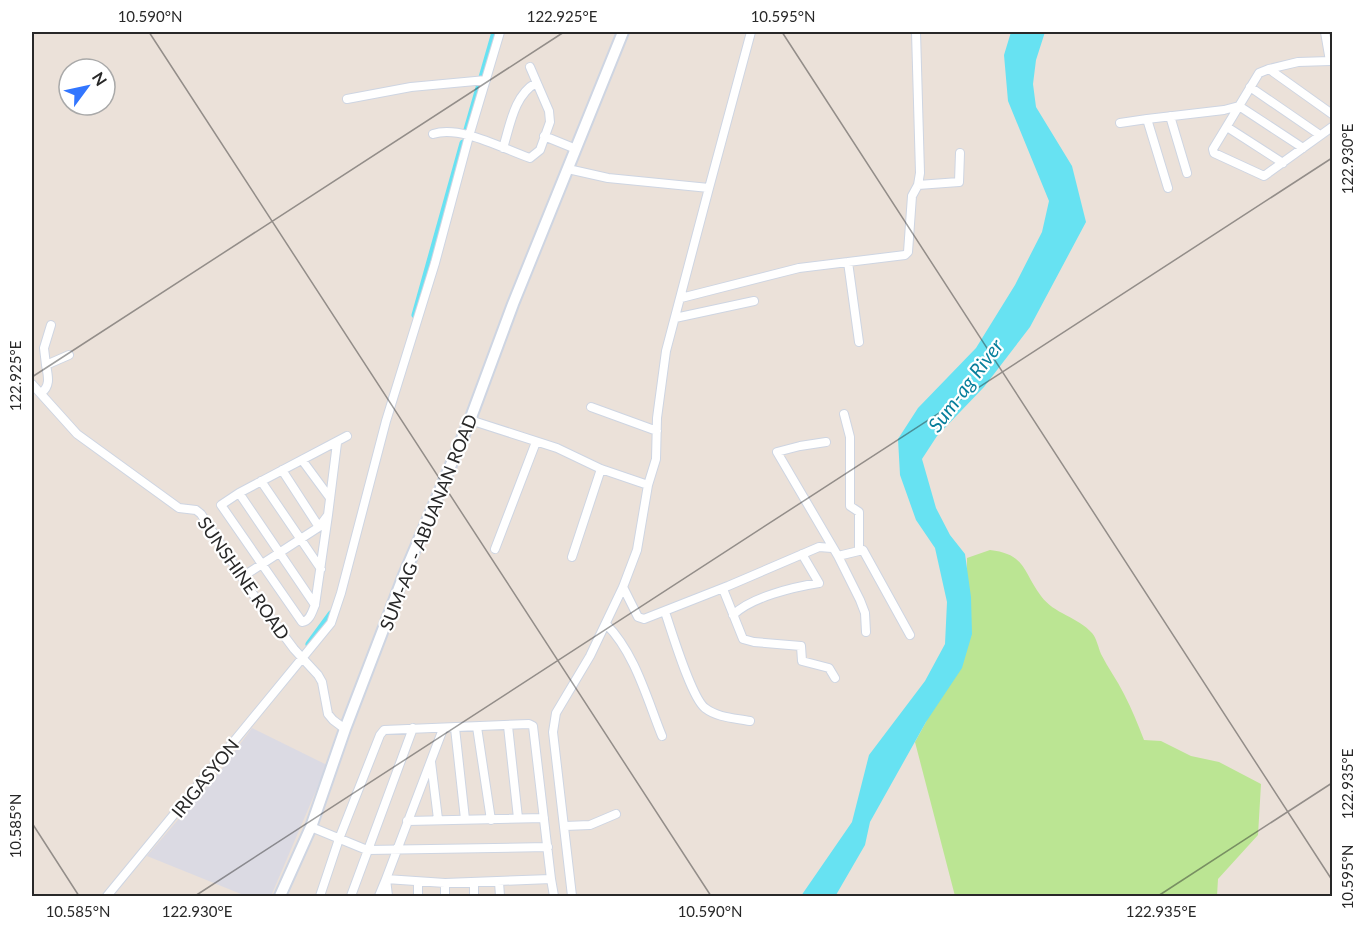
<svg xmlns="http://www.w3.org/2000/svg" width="1364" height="928" viewBox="0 0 1364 928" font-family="Lato,sans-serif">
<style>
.industrial{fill:#dbdae3}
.green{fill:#bbe593}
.water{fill:#67e2f2}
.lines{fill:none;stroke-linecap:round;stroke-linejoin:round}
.canal{stroke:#67e2f2;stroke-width:7}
.minor-casing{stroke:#ced5e2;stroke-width:10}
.secondary-casing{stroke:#ced5e2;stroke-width:14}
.minor{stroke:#fff;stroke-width:8}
.secondary{stroke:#fff;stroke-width:10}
.ticks{fill:none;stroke:#282828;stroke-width:1.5;stroke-opacity:0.45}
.labels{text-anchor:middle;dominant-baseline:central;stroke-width:4.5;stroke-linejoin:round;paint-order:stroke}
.street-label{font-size:18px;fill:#282828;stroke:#fff}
.water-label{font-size:20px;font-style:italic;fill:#087f9c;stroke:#fff}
.neatline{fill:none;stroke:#282828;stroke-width:2}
.ticks-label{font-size:15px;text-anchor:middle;fill:#282828}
</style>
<rect width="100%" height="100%" fill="#ebe1d9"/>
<!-- industrial -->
<path class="industrial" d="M252,728L327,765L271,896H246L147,856L224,766Z"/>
<!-- green -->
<path class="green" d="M990,550C1026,554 1023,572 1041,596C1054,614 1078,617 1092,633C1097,639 1098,647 1101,654C1108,668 1117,680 1124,694C1132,709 1138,725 1144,740L1161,741L1191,756L1219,762L1261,784L1258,835L1218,879L1217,896H955L915,742L926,722L967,572V558Z"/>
<!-- water -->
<path class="water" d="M1011,32H1045L1036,60L1033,84L1036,107L1072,166L1086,222L1030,327L984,387L937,436L922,459L936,508L950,535L965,554L971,597L972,634L962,668L926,722L870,822L865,845L836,895L834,896H801L852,822L869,755L925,681L945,644L947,602L935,548L916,520L900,475L898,439L918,408L976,348L1015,285L1042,232L1049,201L1008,101L1004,55Z"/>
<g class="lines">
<!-- canal -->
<path class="canal" d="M466,133L495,32
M415,315L463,143
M309,644L331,614"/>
<!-- minor casing -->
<g class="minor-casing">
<path id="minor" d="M1269,69L1298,62L1330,61L1325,32
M1250,87L1320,135
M347,99L411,87L486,80
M1332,114L1269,69L1259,73L1213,149L1214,153L1264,176L1332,127
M1170,116L1187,173
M1120,123L1147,119
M1227,127L1283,163
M433,134C461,125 503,149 530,158L540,150L550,122L549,111L530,67
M544,136L576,149
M503,148C510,126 514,95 536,83
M568,169L608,178L709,188L751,32
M918,185L959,182L960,153
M1168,188L1147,119L1224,110L1239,106L1303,148
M848,262L859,342
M681,298L799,268L905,255L908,252L912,196L918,185L920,173L916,32
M675,318L754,301
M46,365L44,348L51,325
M32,384L77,434L179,508L196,510L201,514L255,597L294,649L318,675L322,682L328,714L333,720L345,729
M41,393C51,386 48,376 46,365L69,355
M591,407L657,431
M844,414L850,437V506L859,512V550
M470,420L557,448L601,469L648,485
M826,442L800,446L777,452L838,556L860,600L865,613L866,632
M302,460L330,498
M282,470L319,527
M261,481L321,569
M239,493L315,605
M328,515L315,605C312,612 310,621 302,622L221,505L239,493L347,436
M495,549L536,442
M838,556L863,550L910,635
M572,557L601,469
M242,577L319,527L328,515L337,443
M623,587L638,617L644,619L728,586L819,547L832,548
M723,589L743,639L754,642L801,646L802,661L829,668L835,678
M665,612C672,632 691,697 705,708C718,718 735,718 750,721
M733,615C751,597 794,587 819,583L802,554
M606,624C635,653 647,699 662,736
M508,726L518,818
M477,727L491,820
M455,728L465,819
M431,762L438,819
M407,821L544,818
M565,826L590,825L616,814
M311,827L367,850L548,847
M551,879L554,896
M499,882L500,896
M418,883V896
M445,883V896
M107,896L331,623L341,593L386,421L435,263L469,136L500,32
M320,896L339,839L380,735L384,730L529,724L533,726L551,879L445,883L386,879L379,896
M351,896L413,728
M388,896L386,879L443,729
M474,896V883
M572,896L553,732L556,713L590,656L623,587L637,550L648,485L656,459L657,418L666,351L709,188"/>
</g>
<!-- secondary casing -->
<g class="secondary-casing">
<path id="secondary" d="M280,896L311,827L345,729L404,575L470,420L513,304L623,32"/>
</g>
<!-- minor -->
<use href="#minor" class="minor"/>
<!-- secondary -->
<use href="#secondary" class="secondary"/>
</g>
<!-- ticks -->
<path class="ticks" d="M149,32L711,896M782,32L1332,880M32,377L564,32M32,823L79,896M195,896L1332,158M1158,896L1332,783"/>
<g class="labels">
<!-- street labels -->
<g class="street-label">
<text transform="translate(428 522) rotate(-68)">SUM-AG - ABUANAN ROAD</text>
<text transform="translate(244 578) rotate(55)">SUNSHINE ROAD</text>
<text transform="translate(205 778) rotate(-51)">IRIGASYON</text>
</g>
<!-- water labels -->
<g class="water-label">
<text transform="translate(965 385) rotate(-53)">Sum-ag River</text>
</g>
</g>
<!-- border -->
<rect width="1364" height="928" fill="none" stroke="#ffffff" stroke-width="66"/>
<!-- north arrow -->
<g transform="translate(87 87) rotate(57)"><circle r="28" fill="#ffffff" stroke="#a9a9a9" stroke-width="1.5"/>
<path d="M0-4.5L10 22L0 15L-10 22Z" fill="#3276ff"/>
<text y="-9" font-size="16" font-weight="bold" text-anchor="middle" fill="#282828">N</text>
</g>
<rect x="33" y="33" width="1298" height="862" class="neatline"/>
<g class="ticks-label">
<text x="150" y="22">10.590°N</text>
<text x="562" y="22">122.925°E</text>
<text x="783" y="22">10.595°N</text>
<text transform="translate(1348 159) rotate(-90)" y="5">122.930°E</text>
<text transform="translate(16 376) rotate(-90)" y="5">122.925°E</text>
<text transform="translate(1348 784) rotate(-90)" y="5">122.935°E</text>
<text transform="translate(16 826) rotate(-90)" y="5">10.585°N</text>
<text transform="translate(1348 877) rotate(-90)" y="5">10.595°N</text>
<text x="78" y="917">10.585°N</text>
<text x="197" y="917">122.930°E</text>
<text x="710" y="917">10.590°N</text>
<text x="1161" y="917">122.935°E</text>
</g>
</svg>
